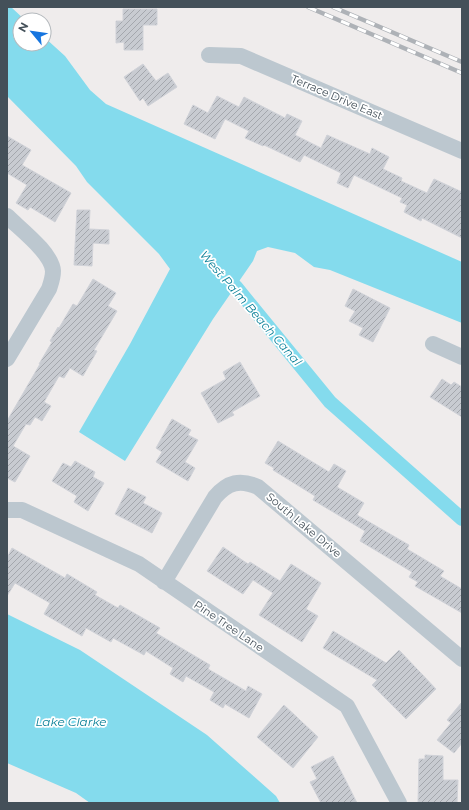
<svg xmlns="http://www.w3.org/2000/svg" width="469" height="810" viewBox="0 0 469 810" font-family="Montserrat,sans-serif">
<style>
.water{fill:#84dbed}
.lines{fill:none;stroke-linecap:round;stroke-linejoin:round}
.canal{stroke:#84dbed;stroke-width:14}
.building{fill:url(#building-hatch);stroke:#d0d2d8}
.minor{stroke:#bcc7cf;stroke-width:16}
.rail-casing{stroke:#aeb2b7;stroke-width:4.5}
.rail{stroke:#fff;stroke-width:3;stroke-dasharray:9;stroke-linecap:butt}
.labels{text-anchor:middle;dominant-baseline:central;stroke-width:3.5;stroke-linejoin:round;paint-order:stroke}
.street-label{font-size:11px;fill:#445059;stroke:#fff}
.water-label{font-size:12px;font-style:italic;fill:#0b8098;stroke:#fff}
</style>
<defs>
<pattern id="building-hatch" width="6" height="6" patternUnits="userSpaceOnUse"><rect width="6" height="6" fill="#c8cbd1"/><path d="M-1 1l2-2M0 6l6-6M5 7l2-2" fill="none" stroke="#a4a7ad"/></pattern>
</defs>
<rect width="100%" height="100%" fill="#efecec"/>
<!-- water -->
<path class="water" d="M7,7H11L25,20H20V44H44V37L65,56L90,90L106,104L462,262V323L330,270L314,267L295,253L268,247L257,251L253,261L213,319L125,461L79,432L130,344L170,269L159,254L87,182L76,166L7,96Z
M7,614L80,650L207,735L276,796L280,803H90L76,793L7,763Z"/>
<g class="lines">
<!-- canal -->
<path class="canal" d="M223,274L236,287L330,402L462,519"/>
</g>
<!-- building -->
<path class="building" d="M123,9H157V25H143V50H124V42L116,43V21H123Z
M143,64L156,81L168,73L177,87L148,106L143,98L140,101L124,77Z
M217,96L239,107L244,97L285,118L287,114L302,121L295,135L321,148L327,135L370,154L372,148L389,157L383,169L402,178L401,181L427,193L434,179L462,192V238L422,218L421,221L404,212L407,205L400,202L402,198L354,175L348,188L337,183L341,173L304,155L300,162L264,145L263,146L245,138L249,131L225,119L215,139L184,124L193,105L208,113Z
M7,136L31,150L22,165L71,193L55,222L30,207L28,210L16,203L27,185L7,173Z
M77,210H90L89,229L109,230V244L93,243L92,266L74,265Z
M93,279L116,293L108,306L117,311L94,350L97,351L83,376L70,368L64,378L59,376L44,402L51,406L42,421L35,417L30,425L26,424L13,446L30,456L15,482L7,478V421L40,364H39L52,342L50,341L58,327L59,328L73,304L77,306Z
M353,289L390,308L373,342L359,335L363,328L349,321L355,311L345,306Z
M240,362L260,396L232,412L234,415L218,423L201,393L226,379L223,372Z
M442,379L451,385L454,382L462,387V417L430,397Z
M172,419L191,430L188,435L198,440L185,462L195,468L188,481L156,462L162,452L156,448Z
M278,441L329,472L334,464L346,471L337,487L364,503L357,515L409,545L407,549L444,571L440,576L462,589V613L415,586L418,582L409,577L412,572L360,541L365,531L313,500L315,496L273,470L274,468L265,463Z
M75,461L95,472L93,477L104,483L88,511L74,502L77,496L52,481L63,463L71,467Z
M128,488L146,497L143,503L162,513L152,533L115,514Z
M223,547L248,564L250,562L280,581L291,564L321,583L306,609L318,616L302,642L259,615L273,593L253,580L243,594L207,571Z
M12,548L65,578L67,574L97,592L95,595L118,608L120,605L160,628L156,633L210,665L208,669L246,691L248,686L262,694L249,718L225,704L223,708L210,700L214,692L186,676L183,682L170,674L173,668L146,651L144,655L113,638L111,642L86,628L82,636L44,614L50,603L15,583L7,596V558Z
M333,631L386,663L399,650L436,689L406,719L372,685L377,680L323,648Z
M462,702V743L454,753L437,740L451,723L447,720Z
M284,705L318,737L293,768L257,737Z
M425,755L443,756V780H458L457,803H418L419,759H425Z
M333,756L346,781L357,803H321L310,782L317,779L311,767Z"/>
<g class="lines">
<!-- minor -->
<path class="minor" d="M209,55L241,56L462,151
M7,216C20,229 52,253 53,271C53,278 51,283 49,289L7,359
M433,344L462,357
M7,510H22L139,564L347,706L399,803
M164,582L215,497C228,482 240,479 258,487L462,659"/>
<!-- rail casing -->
<g class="rail-casing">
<path id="rail" d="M308,7L462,73
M333,7L462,62"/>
</g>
<!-- rail -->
<use href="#rail" class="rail"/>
</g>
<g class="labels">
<!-- street labels -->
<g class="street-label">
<text transform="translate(337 97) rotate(23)">Terrace Drive East</text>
<text transform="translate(304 525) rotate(40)">South Lake Drive</text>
<text transform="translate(229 626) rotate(34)">Pine Tree Lane</text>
</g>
<!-- water labels -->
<g class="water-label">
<text transform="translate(251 308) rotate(49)">West Palm Beach Canal</text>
<text x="71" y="721">Lake Clarke</text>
</g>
</g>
<!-- border -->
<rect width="469" height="810" fill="none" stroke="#445059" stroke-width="16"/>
<!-- north arrow -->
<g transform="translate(32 32) rotate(299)"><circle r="19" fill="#ffffff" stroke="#b4b9bd"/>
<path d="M0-3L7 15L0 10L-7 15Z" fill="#1675df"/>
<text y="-6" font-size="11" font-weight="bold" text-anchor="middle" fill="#445059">N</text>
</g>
</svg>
